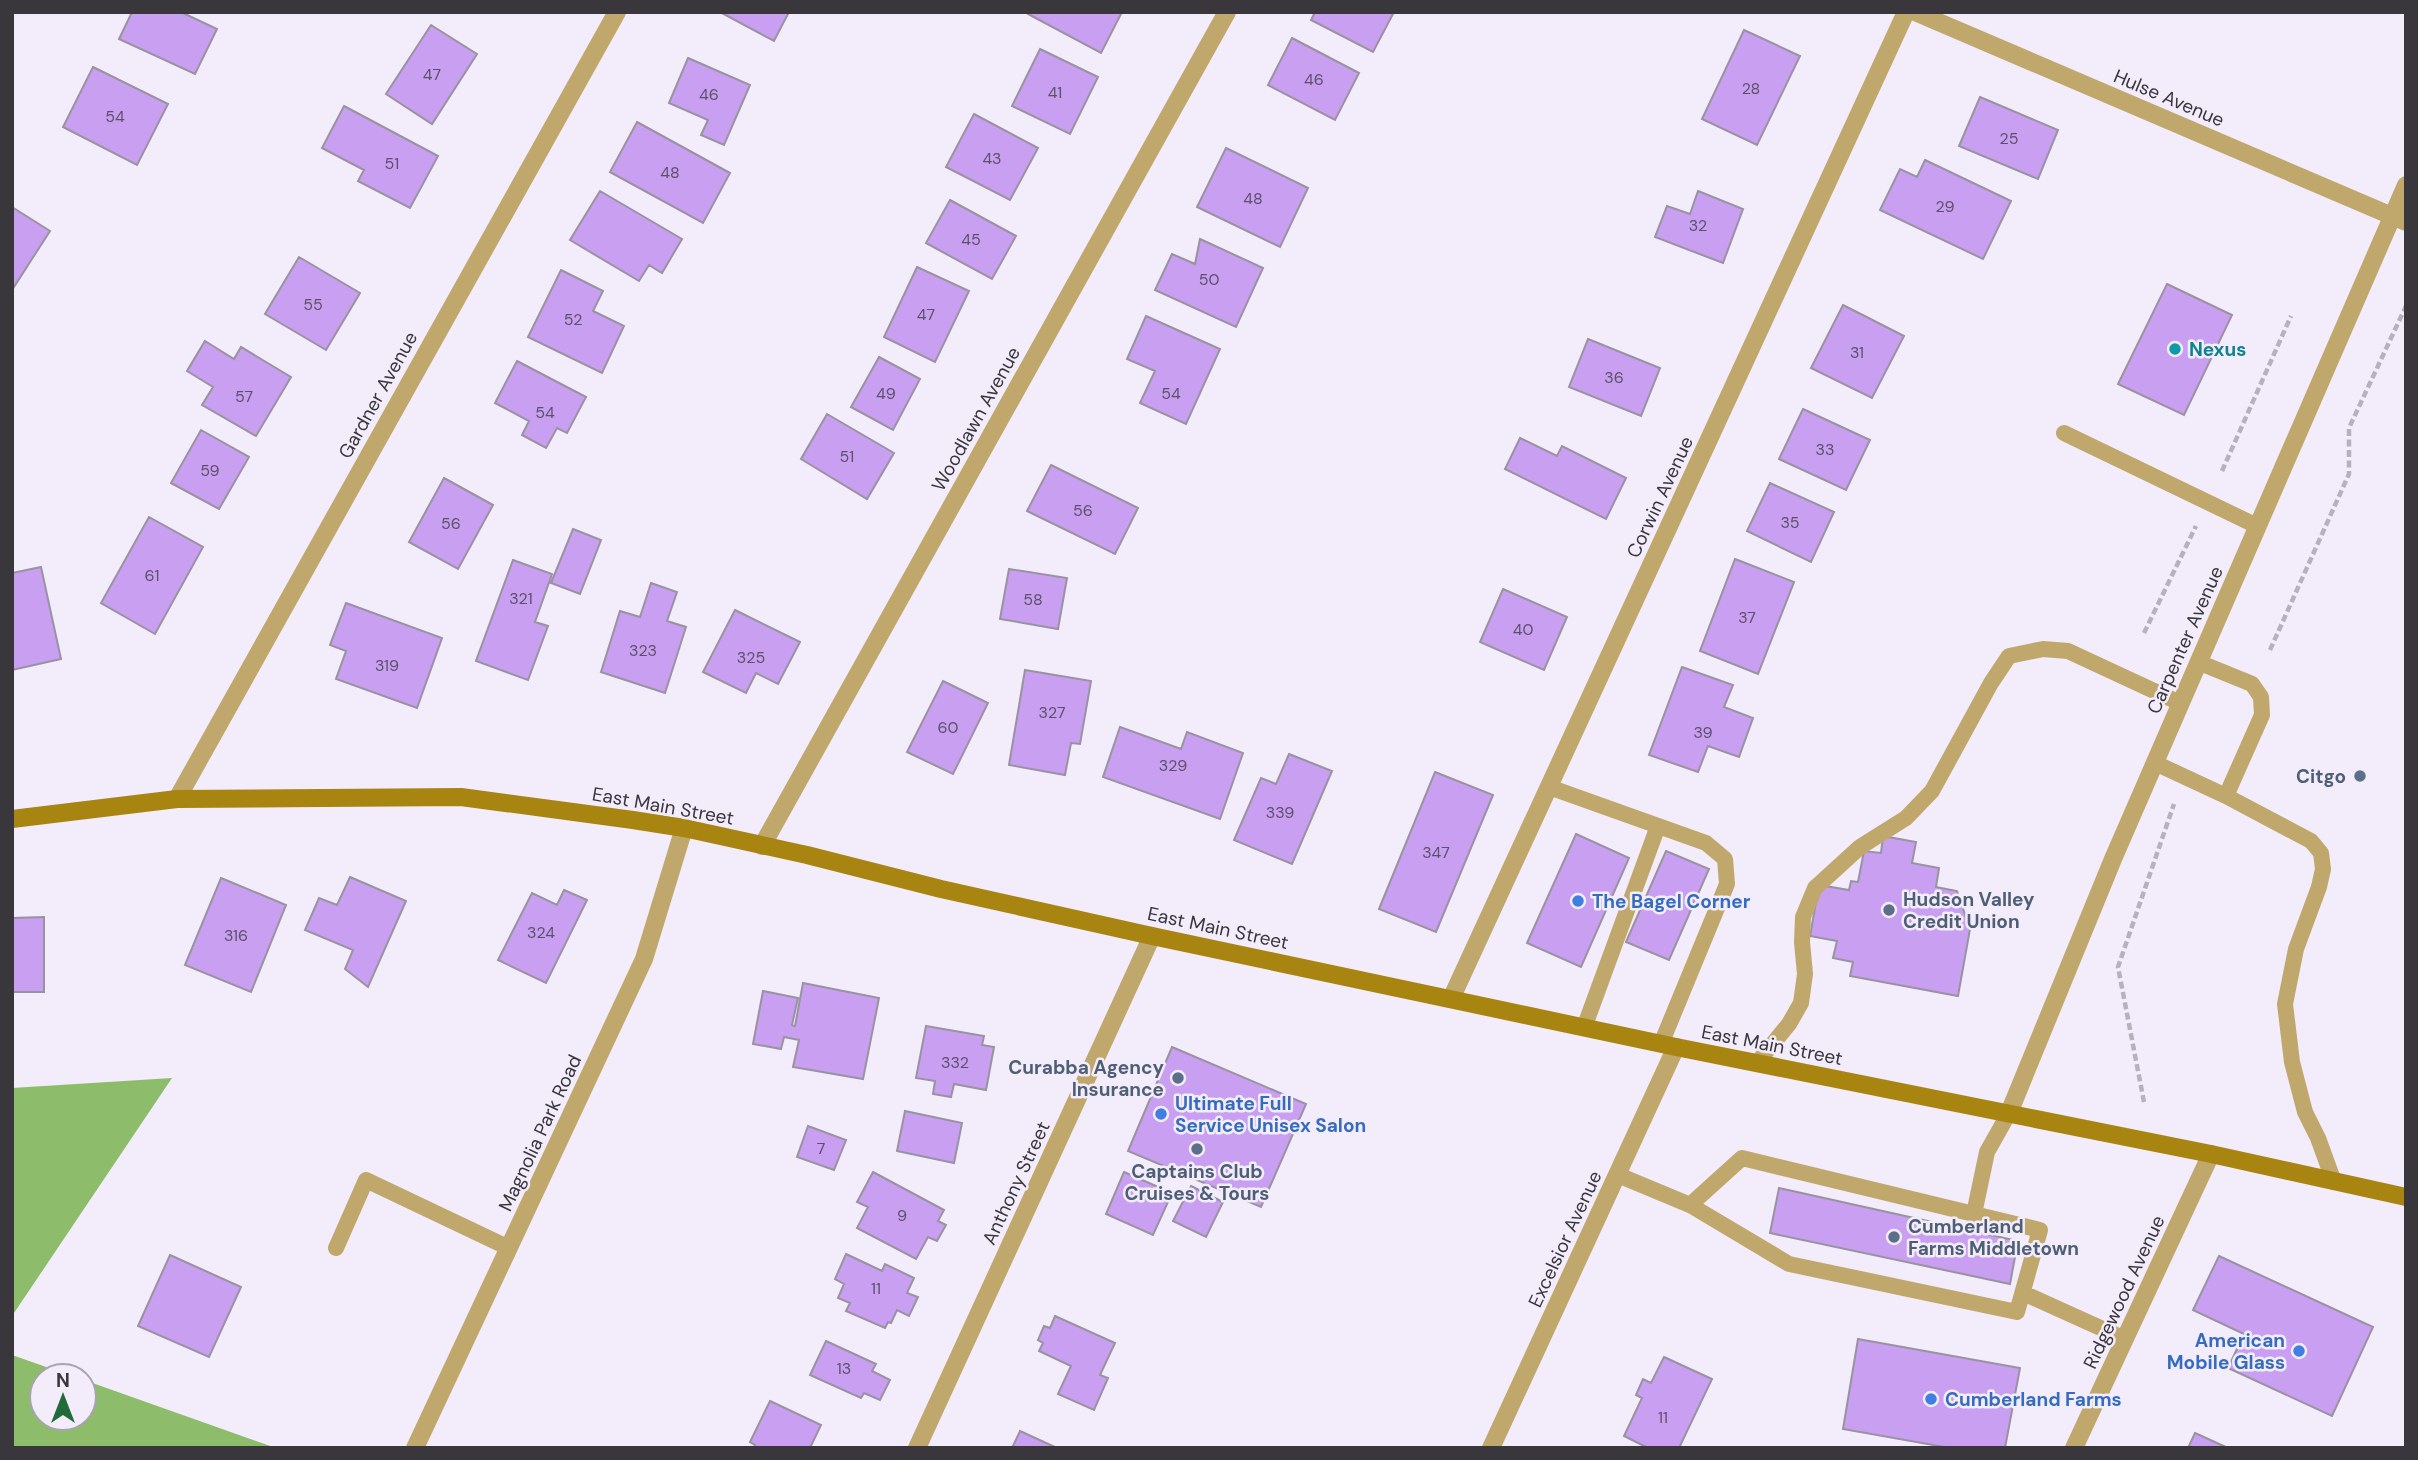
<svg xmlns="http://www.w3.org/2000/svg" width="2418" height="1460" viewBox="0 0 2418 1460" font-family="'DM Sans',sans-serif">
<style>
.forest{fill:#8dbd6a}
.building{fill:#c99ff1;stroke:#9992a0;stroke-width:2}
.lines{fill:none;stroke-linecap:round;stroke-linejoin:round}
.path{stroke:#b7b1bd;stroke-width:4.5;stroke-dasharray:7 3.5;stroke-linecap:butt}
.service{stroke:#c0a86d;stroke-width:16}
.minor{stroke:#c0a86d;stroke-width:18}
.secondary{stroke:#a88411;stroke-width:18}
.culture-dot{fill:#0f9aa8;stroke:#f3ecfb;stroke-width:2.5}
.service-dot{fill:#5c6f8a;stroke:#f3ecfb;stroke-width:2.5}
.shop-dot{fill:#3f7fe0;stroke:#f3ecfb;stroke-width:2.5}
.labels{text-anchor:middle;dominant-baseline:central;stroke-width:5;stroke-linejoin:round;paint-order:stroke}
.number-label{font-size:16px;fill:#5d5069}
.street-label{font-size:19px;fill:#39363c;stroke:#f3ecfb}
.culture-label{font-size:19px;font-weight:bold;fill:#0d838f;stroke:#f3ecfb;text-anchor:start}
.service-label{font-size:19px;font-weight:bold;fill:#4e5e75;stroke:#f3ecfb;text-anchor:end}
.shop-label{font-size:19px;font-weight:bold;fill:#366cbe;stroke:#f3ecfb;text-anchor:start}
</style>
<rect width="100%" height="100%" fill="#f3ecfb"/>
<!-- forest -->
<path class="forest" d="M172,1078L12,1316V1088Z
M12,1355L72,1376H42V1418H84V1380L276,1448H12Z"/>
<!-- building -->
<path class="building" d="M132,12H181L217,29L195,74L119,39Z
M720,12H789L774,41Z
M1029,12H1122L1101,53L1028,14Z
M1315,12H1394L1373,52L1311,20Z
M431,25L477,54L432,124L386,94Z
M1744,30L1800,56L1757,145L1702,119Z
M1292,38L1359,73L1335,120L1268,85Z
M1040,49L1098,77L1070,134L1012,106Z
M688,58L750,85L724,145L701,135L708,120L669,103Z
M93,67L168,104L137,165L63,127Z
M1980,97L2058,130L2038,179L1959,146Z
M344,106L438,156L410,208L358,181L364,170L322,148Z
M974,114L1038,148L1010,200L946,167Z
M637,122L730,173L703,223L610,172Z
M1226,148L1308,188L1280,247L1197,207Z
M1925,160L2011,201L1983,259L1880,210L1900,169L1917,177Z
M600,191L682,239L662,273L649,265L639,281L570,240Z
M1698,191L1743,209L1723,263L1655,237L1667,206L1690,214Z
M950,200L1016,236L992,279L926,243Z
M12,207L50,231L12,290Z
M1200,239L1263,268L1236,327L1155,290L1172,254L1195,264Z
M299,257L360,293L326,350L265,314Z
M917,267L969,291L935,362L884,337Z
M561,270L603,291L593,311L624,326L602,373L528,337Z
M2167,284L2232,315L2184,415L2118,384Z
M1843,305L1904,336L1872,398L1811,368Z
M1146,316L1220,349L1186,424L1140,403L1155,371L1127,359Z
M1588,339L1660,368L1641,416L1569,387Z
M205,341L234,359L241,347L291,377L256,436L202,405L213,387L187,371Z
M879,357L920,379L893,430L851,407Z
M517,361L586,397L567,433L557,428L546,448L522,435L529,421L495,403Z
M1803,409L1870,440L1846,490L1779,459Z
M827,414L894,453L867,499L801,459Z
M201,430L249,457L219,509L171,483Z
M1520,438L1557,456L1562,446L1626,478L1606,519L1505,469Z
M1051,465L1138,508L1115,554L1027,511Z
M444,478L493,505L458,569L409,542Z
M1770,483L1834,512L1811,562L1747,531Z
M149,517L203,547L155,634L101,603Z
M573,529L601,540L580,594L551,583Z
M1735,559L1794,582L1758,674L1700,651Z
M513,560L552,574L535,622L548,626L528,680L476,661Z
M41,567L61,659L12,670V573Z
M1009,569L1067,578L1058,629L1000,619Z
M651,583L677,592L667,621L686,627L665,693L601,672L620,611L640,617Z
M1503,589L1567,617L1544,670L1480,642Z
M346,603L442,638L417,708L336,679L346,651L330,645Z
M735,610L800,642L778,684L756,673L746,693L703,672Z
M1682,667L1733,685L1724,707L1753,718L1739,757L1708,746L1698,772L1649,755Z
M1025,670L1091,681L1080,744L1071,743L1065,775L1009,765Z
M943,681L988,703L953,774L907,752Z
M1120,727L1181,749L1187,732L1243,753L1220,819L1103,777Z
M1289,754L1332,771L1292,864L1234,840L1261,778L1276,784Z
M1435,772L1493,795L1436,932L1379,909Z
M1576,834L1629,858L1581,967L1527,943Z
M1883,836L1916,842L1912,863L1939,868L1936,887L1957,891L1970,929L1958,996L1850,976L1853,962L1833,958L1837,941L1810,936L1819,885L1849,890L1851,881L1858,882L1864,851L1881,853Z
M1666,851L1709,869L1669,960L1626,942Z
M350,877L406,901L368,987L345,969L353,950L305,930L319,898L337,905Z
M221,878L286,905L251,992L185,965Z
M564,890L587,900L546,983L498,960L532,893L557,905Z
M44,917V992H12V918Z
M803,983L879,998L863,1079L793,1067L799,1040L784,1037L781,1049L753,1044L763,991L798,998L792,1025L795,1026Z
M926,1026L984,1036L982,1045L994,1047L986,1090L954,1084L951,1097L933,1094L935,1081L916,1078Z
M1172,1047L1306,1104L1261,1207L1128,1151Z
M905,1111L962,1123L954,1163L897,1151Z
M808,1126L846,1140L834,1170L797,1157Z
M873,1172L944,1210L938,1221L946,1225L937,1241L928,1237L916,1259L857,1228L868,1207L857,1202Z
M1124,1172L1172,1193L1153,1235L1106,1214Z
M1191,1186L1223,1202L1206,1237L1173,1221Z
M1779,1188L2018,1241L2010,1284L1770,1233Z
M846,1254L882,1271L885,1264L914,1278L907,1293L918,1297L909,1316L897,1310L891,1323L888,1322L885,1328L846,1311L850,1303L838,1298L844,1284L835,1279Z
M170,1255L241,1287L209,1357L138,1326Z
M2219,1256L2373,1327L2332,1416L2228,1368L2244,1334L2193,1310Z
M1055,1316L1115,1343L1100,1375L1108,1378L1094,1410L1058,1394L1071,1366L1039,1351L1043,1343L1038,1340L1044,1326L1050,1328Z
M1858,1339L2020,1368L2005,1448H1950L1843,1429Z
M826,1341L876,1364L872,1371L890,1380L880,1400L864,1393L861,1398L810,1375Z
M1664,1357L1712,1379L1679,1448H1648L1624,1436L1642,1398L1636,1395L1643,1379L1651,1383Z
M770,1401L821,1425L810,1448H754L755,1445L750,1442Z
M1020,1431L1057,1448H1012Z
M2195,1433L2228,1448H2188Z"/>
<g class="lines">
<!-- path -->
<path class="path" d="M2222,471L2291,316
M2144,633L2196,526
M2270,650L2349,474V428L2406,306
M2144,1102L2118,967L2174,804"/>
<!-- service -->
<path class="service" d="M2064,433L2257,526
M2198,662L2252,684L2261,697L2262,715L2226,796L2311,841L2321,853L2323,869L2319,887L2296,949L2285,1004L2292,1062L2305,1112L2318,1138L2334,1182
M2155,763L2226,796
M1549,787L1706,843L1725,859L1727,884L1661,1044
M1584,1028L1658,826
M1757,1063L1789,1024L1801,1003L1805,974L1802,942L1803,917L1815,888L1860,847L1906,818L1932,791L1991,683L2009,656L2043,649L2068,651L2180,703
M1618,1175L1690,1205L1742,1158L2040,1230L2017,1312L1789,1264L1690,1205
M1974,1214L1987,1152L2009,1113
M336,1248L366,1180L509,1248
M2023,1293L2125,1339"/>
<!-- minor -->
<path class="minor" d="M1915,12L2406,222
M177,799L617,12
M762,846L1227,12
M1451,999L1906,12
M2009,1113L2113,859L2406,185
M415,1448L644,959L684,828
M917,1448L1152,936
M1491,1448L1676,1047
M2074,1448L2211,1154"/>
<!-- secondary -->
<path class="secondary" d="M12,819L177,799L461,797L633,820L684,828L807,855L941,889L1152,936L1676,1047L2211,1154L2406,1197"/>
</g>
<!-- markers -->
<circle class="culture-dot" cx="2175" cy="349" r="7"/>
<g class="service-dot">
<circle cx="2360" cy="776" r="7"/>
<circle cx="1889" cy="910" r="7"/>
<circle cx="1178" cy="1078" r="7"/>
<circle cx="1197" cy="1149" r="7"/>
<circle cx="1894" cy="1237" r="7"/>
</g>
<g class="shop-dot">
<circle cx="1578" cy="901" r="7"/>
<circle cx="1161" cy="1114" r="7"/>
<circle cx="2299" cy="1351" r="7"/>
<circle cx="1931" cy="1399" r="7"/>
</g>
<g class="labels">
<!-- number labels -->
<g class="number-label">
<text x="432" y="74">47</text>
<text x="1314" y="79">46</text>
<text x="1751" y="88">28</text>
<text x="1055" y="92">41</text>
<text x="709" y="94">46</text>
<text x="115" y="116">54</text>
<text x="2009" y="138">25</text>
<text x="992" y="158">43</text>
<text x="392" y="163">51</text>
<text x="670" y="172">48</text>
<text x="1253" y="198">48</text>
<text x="1945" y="206">29</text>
<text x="1698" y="225">32</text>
<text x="971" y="239">45</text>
<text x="1209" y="279">50</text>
<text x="313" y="304">55</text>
<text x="926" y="314">47</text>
<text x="573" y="319">52</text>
<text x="1857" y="352">31</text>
<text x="1614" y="377">36</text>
<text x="886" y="393">49</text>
<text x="1171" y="393">54</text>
<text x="244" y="396">57</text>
<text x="545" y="412">54</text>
<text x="1825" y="449">33</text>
<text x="847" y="456">51</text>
<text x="210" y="470">59</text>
<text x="1083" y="510">56</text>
<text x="1790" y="522">35</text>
<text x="451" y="523">56</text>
<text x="152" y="575">61</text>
<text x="521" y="598">321</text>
<text x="1033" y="599">58</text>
<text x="1747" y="617">37</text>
<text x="1523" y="629">40</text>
<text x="643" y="650">323</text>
<text x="751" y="657">325</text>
<text x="387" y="665">319</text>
<text x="1052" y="712">327</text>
<text x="948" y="727">60</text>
<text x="1703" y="732">39</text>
<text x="1173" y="765">329</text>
<text x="1280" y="812">339</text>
<text x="1436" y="852">347</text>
<text x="541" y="932">324</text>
<text x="236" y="935">316</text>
<text x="955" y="1062">332</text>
<text x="821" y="1148">7</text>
<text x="902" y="1215">9</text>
<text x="876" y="1288">11</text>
<text x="844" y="1368">13</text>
<text x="1663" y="1417">11</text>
</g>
<!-- street labels -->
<g class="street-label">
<text transform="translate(2169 98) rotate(23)">Hulse Avenue</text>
<text transform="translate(378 395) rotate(-61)">Gardner Avenue</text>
<text transform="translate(976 419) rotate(-61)">Woodlawn Avenue</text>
<text transform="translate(1660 497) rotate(-65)">Corwin Avenue</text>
<text transform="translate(2185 640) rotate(-66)">Carpenter Avenue</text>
<text transform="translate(663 806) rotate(10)">East Main Street</text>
<text transform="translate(1218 928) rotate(12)">East Main Street</text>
<text transform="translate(1772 1045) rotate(11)">East Main Street</text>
<text transform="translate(540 1133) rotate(-65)">Magnolia Park Road</text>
<text transform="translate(1016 1183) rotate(-65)">Anthony Street</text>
<text transform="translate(1565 1239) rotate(-65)">Excelsior Avenue</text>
<text transform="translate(2124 1292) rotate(-65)">Ridgewood Avenue</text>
</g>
<!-- culture labels -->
<g class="culture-label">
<text x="2189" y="349">Nexus</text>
</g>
<!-- service labels -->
<g class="service-label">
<text x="2346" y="776">Citgo</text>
<text x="1903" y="899" text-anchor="start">Hudson Valley<tspan x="1903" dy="22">Credit Union</tspan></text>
<text x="1164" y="1067">Curabba Agency<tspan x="1164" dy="22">Insurance</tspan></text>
<text x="1197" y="1171" text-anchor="middle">Captains Club<tspan x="1197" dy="22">Cruises &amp; Tours</tspan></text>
<text x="1908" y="1226" text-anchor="start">Cumberland<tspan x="1908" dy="22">Farms Middletown</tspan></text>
</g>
<!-- shop labels -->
<g class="shop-label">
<text x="1592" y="901">The Bagel Corner</text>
<text x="1175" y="1103">Ultimate Full<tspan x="1175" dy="22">Service Unisex Salon</tspan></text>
<text x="2285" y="1340" text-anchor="end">American<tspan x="2285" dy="22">Mobile Glass</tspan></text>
<text x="1945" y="1399">Cumberland Farms</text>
</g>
</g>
<!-- border -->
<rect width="2418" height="1460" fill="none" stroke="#39363c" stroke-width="28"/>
<!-- north arrow -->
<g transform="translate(63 1397)"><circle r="33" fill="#f3ecfb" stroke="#a9a3af" stroke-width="2"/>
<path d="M0-5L12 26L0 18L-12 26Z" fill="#226b39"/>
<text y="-10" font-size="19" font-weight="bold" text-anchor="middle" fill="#39363c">N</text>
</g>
</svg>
